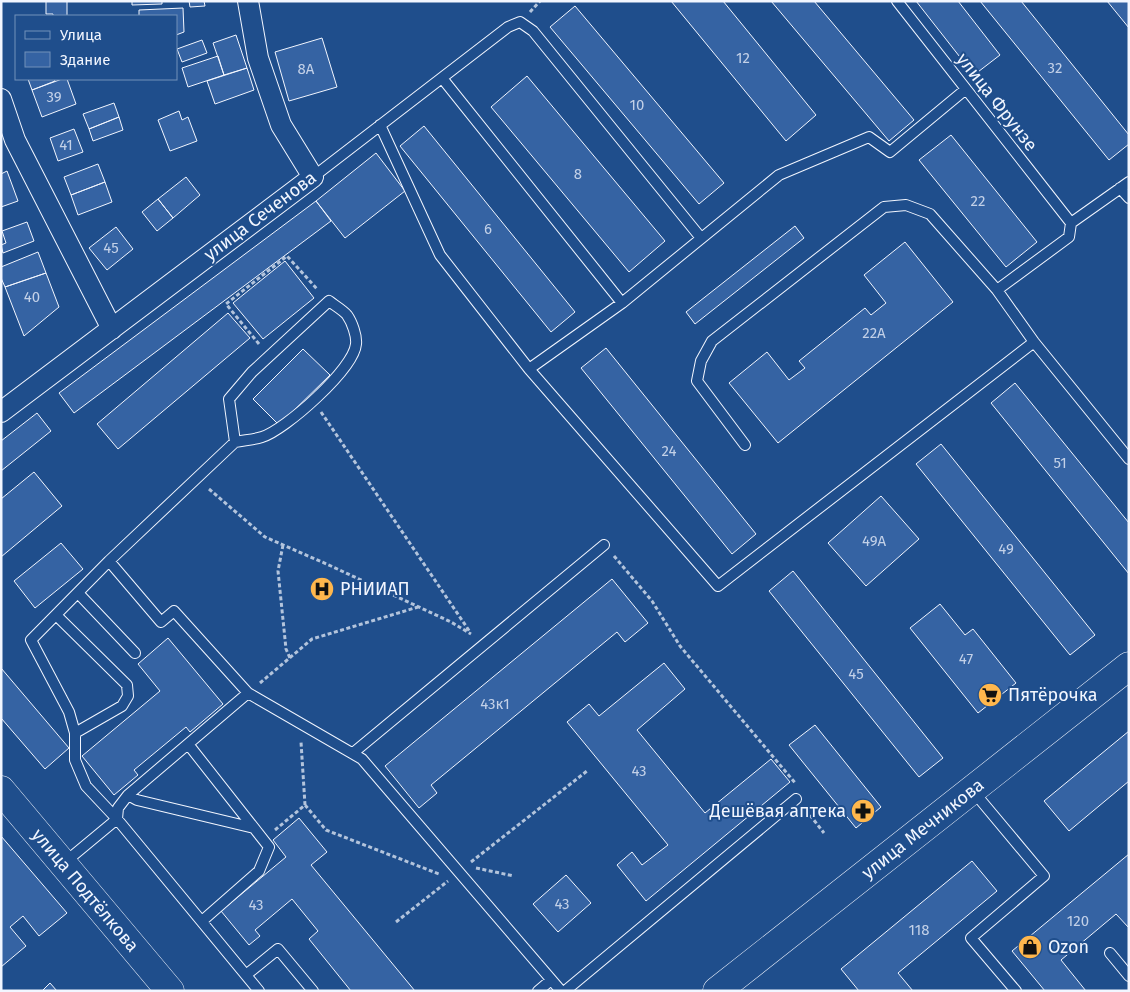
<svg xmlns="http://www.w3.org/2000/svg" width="1130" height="992" viewBox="0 0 1130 992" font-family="'Fira Sans',sans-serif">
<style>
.building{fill:#3563a3;stroke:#f2f6ff}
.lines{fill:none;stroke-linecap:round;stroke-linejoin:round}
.lane-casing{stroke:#f2f6ff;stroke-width:12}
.street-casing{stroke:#f2f6ff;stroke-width:22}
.secondary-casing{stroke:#f2f6ff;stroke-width:29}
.path{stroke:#b3c4dc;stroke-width:3;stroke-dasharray:4 2.5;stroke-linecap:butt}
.lane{stroke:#1f4e8c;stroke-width:10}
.street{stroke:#1f4e8c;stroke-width:20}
.secondary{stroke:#1f4e8c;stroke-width:28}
.labels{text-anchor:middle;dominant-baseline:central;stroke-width:4;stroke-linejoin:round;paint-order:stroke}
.number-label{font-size:15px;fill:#c3d1e8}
.street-label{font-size:18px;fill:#f2f6ff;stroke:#1f4e8c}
.poi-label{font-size:18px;fill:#f2f6ff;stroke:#1f4e8c;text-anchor:start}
</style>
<rect width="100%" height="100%" fill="#1f4e8c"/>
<!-- building -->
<path class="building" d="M46,1H67V16H53V14H46Z
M132,1H162V4L132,5Z
M189,1H204L205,6L190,7Z
M671,1H723L816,115L786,141Z
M771,1H814L914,120L889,141Z
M916,1H958L1000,55L974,75Z
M980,1H1021L1129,135V144L1109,160Z
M1107,1H1129V28Z
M575,6L724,183L699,204L550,27Z
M183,8L184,32L176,35V16H139V10Z
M236,35L247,68L224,75L213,43Z
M322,38L337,87L289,101L275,52Z
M202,40L207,53L182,62L177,49Z
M218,56L224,75L188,87L182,68Z
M247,68L254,90L215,104L207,81Z
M527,76L665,241L629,272L491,107Z
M28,79H54L55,81L32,90Z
M62,79H67L76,104L42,117L32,90Z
M114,103L119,117L89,129L83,114Z
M179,111L182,120L188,117L197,141L170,151L158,120Z
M119,117L123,130L93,141L89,129Z
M424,126L575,312L551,332L400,146Z
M74,129L83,152L58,161L50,138Z
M951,135L1037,242L1006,267L919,160Z
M376,153L405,191L345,238L316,201Z
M98,164L105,182L71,195L64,177Z
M7,171L18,201L1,207V174Z
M186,177L200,195L173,218L158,199Z
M105,182L112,202L78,215L71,195Z
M158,199L173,218L157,231L142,212Z
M316,201L331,221L74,413L59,393Z
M27,222L34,241L3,253L1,245L6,243L2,231Z
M795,226L804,238L695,324L686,312Z
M116,227L133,249L107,270L89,248Z
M905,242L953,302L778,443L729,383L767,352L789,380L805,368L799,361L865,308L871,315L886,303L864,275Z
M38,252L46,273L5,287L1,278V267Z
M285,261L314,298L263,339L233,303Z
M46,273L59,307L24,336L5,287Z
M228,313L250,338L118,449L97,424Z
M606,348L756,534L732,554L581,368Z
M303,349L330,375L279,425L253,399Z
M1015,383L1129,523V574L991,403Z
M37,413L51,431L1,471V441Z
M941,444L1095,635L1070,655L916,464Z
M34,472L62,506L1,557V499Z
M881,496L919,539L866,586L828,543Z
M61,543L83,569L35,608L14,581Z
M793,571L943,758L919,777L769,591Z
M612,579L648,623L625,642L617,632L431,785L437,793L419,808L385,766Z
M940,604L965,635L973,629L1016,683L978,713L910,628Z
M168,638L223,704L190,732L186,727L134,770L138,775L114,795L82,756L160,691L138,664Z
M664,663L685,689L637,730L705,813L771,759L790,782L646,901L617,865L632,852L642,865L668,845L567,722L589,704L599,716Z
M1,668L69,748L45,769L1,718Z
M815,725L881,807L856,828L789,745Z
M1129,731V781L1069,831L1044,801Z
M299,818L327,852L311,865L415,991H351L309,939L318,931L292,899L255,930L260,936L249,945L221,911L286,857L273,840Z
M1,836L67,913L39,936L23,916L10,927L26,946L1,967Z
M1129,854V928L1116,914L1061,960L1086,991H1045L1012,951Z
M972,861L997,891L898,973L913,991H859L841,969Z
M566,875L591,903L558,932L533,904Z
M50,983L57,991H42Z"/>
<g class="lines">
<!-- lane casing -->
<g class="lane-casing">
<path id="lane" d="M897,1L1071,223
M442,78L622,303
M380,125L440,255L529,369L718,586L1034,342
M313,177L508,27L520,22L533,31L701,238
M1120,188L1129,198
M997,290L1069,237L1071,223L1129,182
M529,369L622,303L779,175L869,137L890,152L966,89
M235,442L229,399L252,372L329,301C334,305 343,310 347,315C352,322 357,336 356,344C354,369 285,430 262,437C253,440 244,440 235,442L109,561L31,640L69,712L75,733V760L86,786L117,819L259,991
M745,445L697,381L701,361L712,341L884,207L906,205L930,214L997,290L1034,342L1129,459
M109,561L161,622L174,611L248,693L362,759L561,991
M78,593L135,653
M56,615L127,685L128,696L122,706L75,733
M188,744L269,847L259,871L202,921
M353,753L604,545
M973,791L1044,876L971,938L1016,991
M128,795L137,800L254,828
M64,863L117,819L118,808L128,795L248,693
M1110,953L1129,976
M246,975L278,949L313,991
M538,991L551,980
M565,991L796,799"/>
</g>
<!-- street casing -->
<g class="street-casing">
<path id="street" d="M1,99L15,140L112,329
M1,412L313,177L281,125L258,58L248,1"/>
</g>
<!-- secondary casing -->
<g class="secondary-casing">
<g id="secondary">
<path id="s1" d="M1,790L170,991"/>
<path id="s2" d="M717,991L1129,666"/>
</g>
</g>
<!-- path -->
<path class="path" d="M530,12L540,1
M259,344L226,304L287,256L318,290
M321,412L470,632
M209,489L265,537L331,566L451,622L471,634
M283,545L278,571L286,649L290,658
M614,556L652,601L680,646L796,784
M260,683L312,639L418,607
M305,805L326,830L439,874
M806,810L824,833
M275,830L305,805L301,742
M471,862L587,771
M476,868L514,876
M396,922L448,881"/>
<!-- lane -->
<use href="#lane" class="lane"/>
<!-- street -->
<use href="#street" class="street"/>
<!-- secondary -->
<use href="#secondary" class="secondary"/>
</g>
<!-- icons -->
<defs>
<g id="hospital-disc" transform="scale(1.25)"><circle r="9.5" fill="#ffb74d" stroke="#1f4e8c"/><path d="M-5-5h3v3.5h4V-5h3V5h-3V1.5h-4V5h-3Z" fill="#111"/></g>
<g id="supermarket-disc" transform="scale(1.25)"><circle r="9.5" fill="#ffb74d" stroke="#1f4e8c"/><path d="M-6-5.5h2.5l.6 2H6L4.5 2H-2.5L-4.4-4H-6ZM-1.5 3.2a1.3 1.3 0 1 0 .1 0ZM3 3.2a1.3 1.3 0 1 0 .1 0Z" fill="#111"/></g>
<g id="pharmacy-disc" transform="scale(1.25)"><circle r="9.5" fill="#ffb74d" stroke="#1f4e8c"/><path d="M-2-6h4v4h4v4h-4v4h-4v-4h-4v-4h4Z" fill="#111"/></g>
<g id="shop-disc" transform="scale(1.25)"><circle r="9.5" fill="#ffb74d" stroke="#1f4e8c"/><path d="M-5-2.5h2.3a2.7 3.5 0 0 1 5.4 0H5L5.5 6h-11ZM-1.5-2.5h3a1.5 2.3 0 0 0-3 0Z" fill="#111"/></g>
</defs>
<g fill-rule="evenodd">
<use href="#hospital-disc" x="322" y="589"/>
<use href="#supermarket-disc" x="990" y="695"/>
<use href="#pharmacy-disc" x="863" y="811"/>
<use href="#shop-disc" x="1030" y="947"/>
</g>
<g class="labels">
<!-- number labels -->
<g class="number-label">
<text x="743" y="58">12</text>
<text x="1055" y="68">32</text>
<text x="306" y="69">8А</text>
<text x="54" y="97">39</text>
<text x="637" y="105">10</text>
<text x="66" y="145">41</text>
<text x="578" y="174">8</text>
<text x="978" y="201">22</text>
<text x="488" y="229">6</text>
<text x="111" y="248">45</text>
<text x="32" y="297">40</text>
<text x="874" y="333">22А</text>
<text x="669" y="451">24</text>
<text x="1060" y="463">51</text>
<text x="874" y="541">49А</text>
<text x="1006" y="549">49</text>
<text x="966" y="659">47</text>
<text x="856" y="674">45</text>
<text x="495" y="704">43к1</text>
<text x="639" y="771">43</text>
<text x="562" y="904">43</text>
<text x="256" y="905">43</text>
<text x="1078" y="921">120</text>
<text x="919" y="930">118</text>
</g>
<!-- street labels -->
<g class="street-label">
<text transform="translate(997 102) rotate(52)">улица Фрунзе</text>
<text transform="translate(260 216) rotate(-37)">улица Сеченова</text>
<text stroke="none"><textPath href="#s2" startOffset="262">улица Мечникова</textPath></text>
<text stroke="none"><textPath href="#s1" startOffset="131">улица Подтёлкова</textPath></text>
</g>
<!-- poi labels -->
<g class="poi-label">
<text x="340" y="589">РНИИАП</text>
<text x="1008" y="695">Пятёрочка</text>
<text x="846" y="811" text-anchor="end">Дешёвая аптека</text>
<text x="1048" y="947">Ozon</text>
</g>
</g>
<!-- border -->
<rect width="1130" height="992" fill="none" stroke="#f2f6ff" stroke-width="5"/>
<!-- legend -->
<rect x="15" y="15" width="162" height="65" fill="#1f4e8c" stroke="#7391ba"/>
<rect x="25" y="31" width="25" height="8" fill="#1f4e8c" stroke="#7391ba"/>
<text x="60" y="40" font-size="15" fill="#f2f6ff">Улица</text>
<rect x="25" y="52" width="25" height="15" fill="#3563a3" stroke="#7391ba"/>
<text x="60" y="65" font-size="15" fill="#f2f6ff">Здание</text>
</svg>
